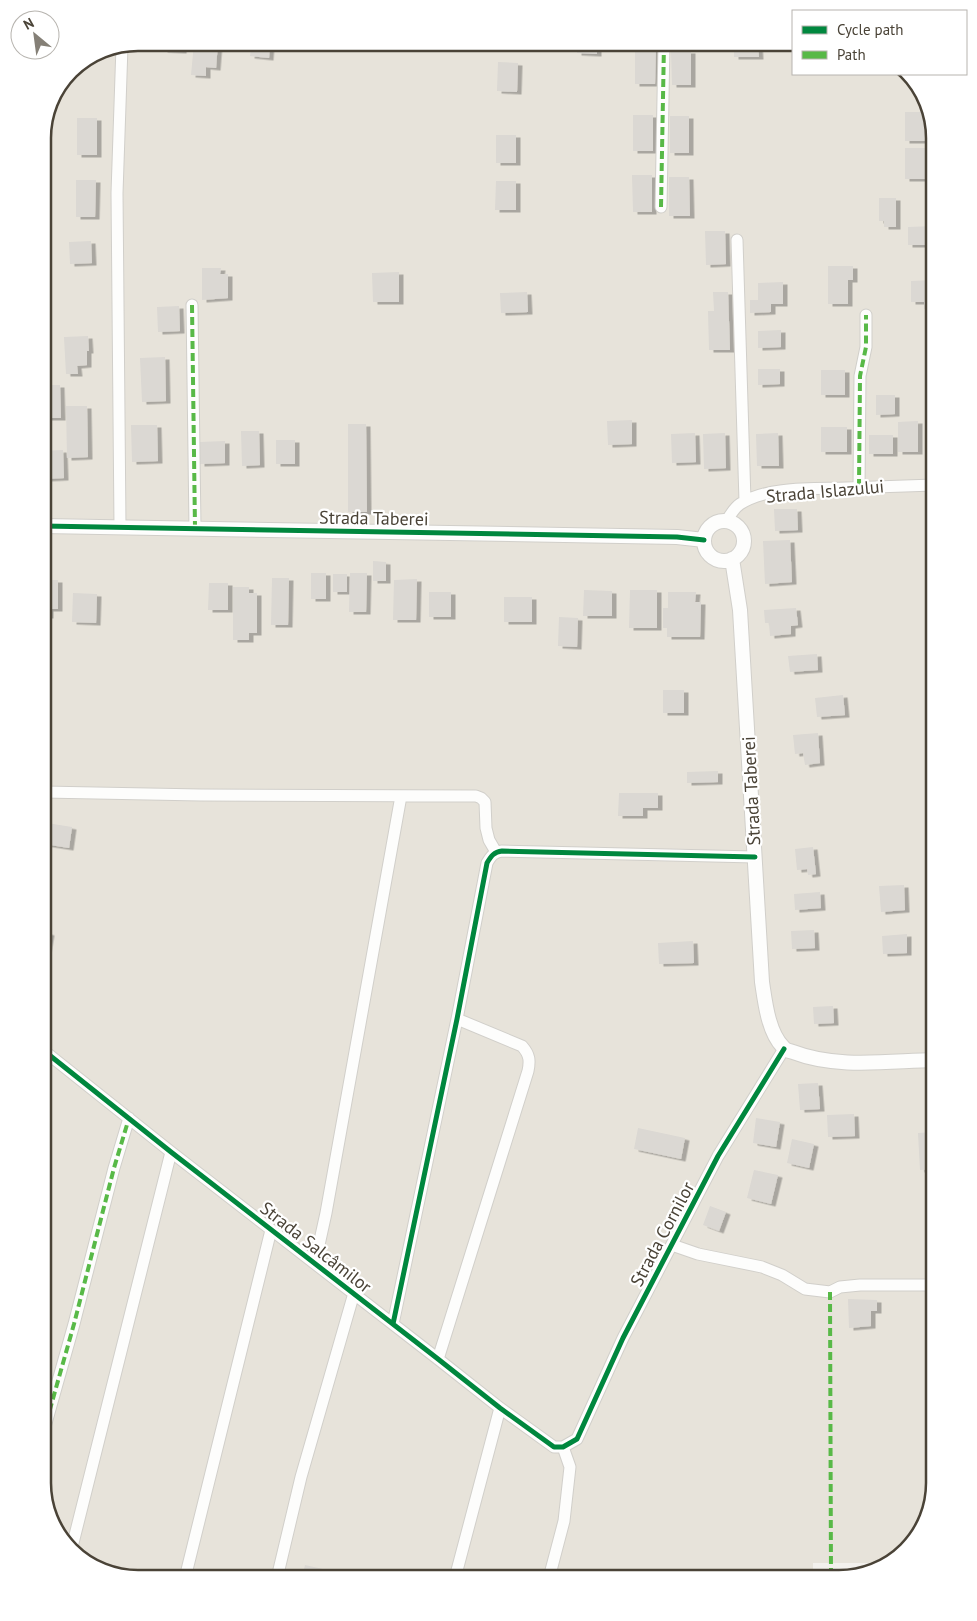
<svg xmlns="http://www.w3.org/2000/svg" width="977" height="1621" viewBox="0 0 977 1621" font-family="'PT Sans',sans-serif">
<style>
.residential{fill:#e7e3da}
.building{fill:#dbd8d3;filter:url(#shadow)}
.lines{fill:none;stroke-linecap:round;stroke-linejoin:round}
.minor-casing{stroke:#d1cfca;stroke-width:13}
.tertiary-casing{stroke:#d1cfca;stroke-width:16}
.minor{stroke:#fdfdfc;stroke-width:11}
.tertiary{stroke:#fdfdfc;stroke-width:14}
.quiet{stroke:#58b947;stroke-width:4;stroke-dasharray:8 4;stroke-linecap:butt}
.cycleway-casing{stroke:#fff;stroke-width:8}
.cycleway{stroke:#00873e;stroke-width:5}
.labels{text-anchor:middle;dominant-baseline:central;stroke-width:4.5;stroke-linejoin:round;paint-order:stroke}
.street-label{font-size:18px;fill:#4a4337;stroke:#fff}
.rim{fill:none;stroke:#4a4337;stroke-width:2.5}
</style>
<defs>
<filter id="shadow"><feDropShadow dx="4.5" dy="2.5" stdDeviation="0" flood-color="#0004"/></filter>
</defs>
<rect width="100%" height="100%" fill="#f3f1ed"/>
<!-- residential -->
<path class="residential" d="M139,43H793V74H905L925,96L934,139V1483L918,1536L888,1563H813V1578H133L85,1562L52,1525L43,1482V133L71,70L102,50Z"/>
<!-- building -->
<path class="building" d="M164,43H183L182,51L163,50Z
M194,43H218L216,68L206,67V76L191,75Z
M252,43H270L269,58L250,56Z
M577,43H597V54L577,53Z
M734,43H758L759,57H734Z
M635,49H656L655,84H635Z
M671,51H691V85H672Z
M498,62L518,63L517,92L497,91Z
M905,112H927V141H905Z
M633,115H653V151H633Z
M670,116H689V153H670Z
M77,118H97V155H77Z
M496,135H516V163H496Z
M905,148H926V179H905Z
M632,175H652V212H633Z
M669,177H689L690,216H669Z
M76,180H96L95,217H76Z
M496,181H516V210H495Z
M879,198H896V227H884V221H879Z
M934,226V245H908V227Z
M705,231H725L726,264L706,265Z
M91,241L92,263L70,264L69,242Z
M828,266H853V280H848V304H828Z
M202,268H221L220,274H228V298L202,300Z
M399,272V302H373L372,273Z
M934,280V309H924V302H911V281Z
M783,282V304H771V312L750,313V300H758V283Z
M527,292L528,312L501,313L500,293Z
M713,292H728L730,350H709L708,311H714Z
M179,306L180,331L158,332L157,307Z
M781,330V347L758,348V331Z
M88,336L89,351H87V365L77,366L78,374H66L64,337Z
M165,357L166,401L142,402L140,358Z
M758,369H780V384L758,385Z
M821,370H845V395H821Z
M43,385H60L61,418H43Z
M876,395H895V414L876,415Z
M66,406H87L88,457L67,458Z
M632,420V444L608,445L607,421Z
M918,421V452H898V422Z
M348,424H366L367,512H348Z
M131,425H157L158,461L132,462Z
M821,427H847V452H821Z
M241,431H259L260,465L242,466Z
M695,433L696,462L672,463L671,434Z
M725,433L726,468L704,469L703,434Z
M778,433L779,466H757L756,434Z
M869,435H893V454H869Z
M276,440H295V464H276Z
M225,441V463L200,464V442Z
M63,450L64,478L43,479V451Z
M774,509H797L798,530L775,531Z
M790,540L792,582L765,584L763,541Z
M373,561L386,562V581H373Z
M311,573H326V599H311Z
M350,573H367L366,612H349Z
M333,574H347V592H333Z
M272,578H289L288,625H271Z
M417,579L416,620H393L394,580Z
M43,580H58V609H49V616H43Z
M209,583H228V610H208Z
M233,587H249V593H257V633H249V640H233Z
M584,590L612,591V616H583Z
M630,590H657V628H629Z
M429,592H451V617H429Z
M668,592H696L695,602H701L700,637H667V628H663V608H668Z
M73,593L97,594L96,623L72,622Z
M504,597H532V622H504Z
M796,608L798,625L791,626V634L770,636L769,623H765L764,610Z
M559,617L578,618L577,647L558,646Z
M817,654L818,670L790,672L788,656Z
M663,690H684V713H663Z
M843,695L845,715L817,717L815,698Z
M818,733L820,763L805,765L803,753L795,754L793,735Z
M718,771V782L687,783V772Z
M619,793H658V808H643V816H618Z
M47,823L72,827L69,848L44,844Z
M813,847L816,874L808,875L807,869L797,870L795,849Z
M904,885L905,910L881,912L879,886Z
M820,892L821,908L795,910L794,894Z
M814,930L815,948L792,949L791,931Z
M43,931L50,933L47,950L43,949Z
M907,934V953L883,954L882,936Z
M693,941L694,963L659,964L658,943Z
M833,1006L834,1023L814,1024L813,1007Z
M818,1083L820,1109L800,1110L798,1084Z
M854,1114L855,1136L828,1137L827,1115Z
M756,1118L780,1122L776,1147L753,1143Z
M638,1128L685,1138L681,1159L634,1149Z
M934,1132V1169L920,1170L918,1133Z
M792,1139L814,1144L809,1168L787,1163Z
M754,1170L778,1175L771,1204L747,1198Z
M710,1206L726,1212L719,1231L703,1225Z
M848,1299L877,1300V1311H871V1326L849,1328Z
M305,1565L332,1571L330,1578H302Z"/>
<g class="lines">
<!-- minor casing -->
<g class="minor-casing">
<path id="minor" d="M932,195L933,131
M661,207L664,43
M737,240L745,501
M192,305L195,528
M859,487L860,376L866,347V315
M726,522C730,515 734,508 740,504C768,486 814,489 846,488C875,487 905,486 934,485
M120,527L117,193L122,46
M43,792L201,795L476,796L481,798L485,802L486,828L489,840L496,852
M43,1050L171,1152L438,1359L500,1408L554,1447H563L577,1439L623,1338L718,1156L784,1049
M672,1245L698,1254L762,1267L782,1275L805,1289L830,1292L840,1287L860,1285H934
M315,1263L326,1213L401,796
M393,1324L457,1019L487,863C491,856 494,852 502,851L755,857
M438,1359L528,1071C530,1061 530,1055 522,1046L457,1019
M43,1434L74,1324L114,1168L129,1118
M72,1547L171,1152
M185,1578L271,1230
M277,1578L301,1477L354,1293
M455,1578L500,1408
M549,1578L564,1521L570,1467L563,1447"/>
</g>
<!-- tertiary casing -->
<g class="tertiary-casing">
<path id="tertiary" d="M704 541a20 20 0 1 1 40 0a20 20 0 1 1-40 0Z
M43,526L677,537L704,540
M732,559L740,610L762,982C765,1001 768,1032 783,1047C785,1050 789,1051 793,1052C837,1069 888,1061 934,1060"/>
</g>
<!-- minor -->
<use href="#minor" class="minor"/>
<!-- tertiary -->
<use href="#tertiary" class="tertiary"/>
<!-- quiet -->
<path class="quiet" d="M932,195L933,131
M661,207L664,43
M192,305L195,528
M859,487L860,376L866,347V315
M830,1292L831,1578
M43,1434L74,1324L114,1168L129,1118"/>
<!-- cycleway casing -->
<g class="cycleway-casing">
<path id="cycleway" d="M43,526L677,537L704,540
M43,1050L171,1152L438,1359L500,1408L554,1447H563L577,1439L623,1338L718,1156L784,1049
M393,1324L457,1019L487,863C491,856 494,852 502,851L755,857"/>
</g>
<!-- cycleway -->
<use href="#cycleway" class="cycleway"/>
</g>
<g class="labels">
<!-- street labels -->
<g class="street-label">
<text transform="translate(825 491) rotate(-5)">Strada Islazului</text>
<text transform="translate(374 518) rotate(1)">Strada Taberei</text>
<text transform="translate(751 791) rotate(-93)">Strada Taberei</text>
<text transform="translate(662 1234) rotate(-62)">Strada Cornilor</text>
<text transform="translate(316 1247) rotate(38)">Strada Salcâmilor</text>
</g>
</g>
<!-- crop -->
<path d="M0 0H977V1621H0ZM138 51H839A87 87 0 0 1 926 138V1483A87 87 0 0 1 839 1570H138A87 87 0 0 1 51 1483V138A87 87 0 0 1 138 51Z" fill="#fff" fill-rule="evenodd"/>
<path class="rim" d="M138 51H839A87 87 0 0 1 926 138V1483A87 87 0 0 1 839 1570H138A87 87 0 0 1 51 1483V138A87 87 0 0 1 138 51Z"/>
<!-- legend -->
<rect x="792" y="10" width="175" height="65" fill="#ffffff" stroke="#b7b4af"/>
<rect x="802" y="26" width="25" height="8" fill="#00873e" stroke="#b7b4af"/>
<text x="837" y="35" font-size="15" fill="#4a4337">Cycle path</text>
<rect x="802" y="51" width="25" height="8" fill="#58b947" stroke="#b7b4af"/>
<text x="837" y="60" font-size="15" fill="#4a4337">Path</text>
<!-- north arrow -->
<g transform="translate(35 35) rotate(331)"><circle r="24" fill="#ffffff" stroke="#b7b4af"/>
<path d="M0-4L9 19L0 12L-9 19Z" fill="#858077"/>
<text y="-8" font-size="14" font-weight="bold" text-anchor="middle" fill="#4a4337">N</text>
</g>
</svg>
